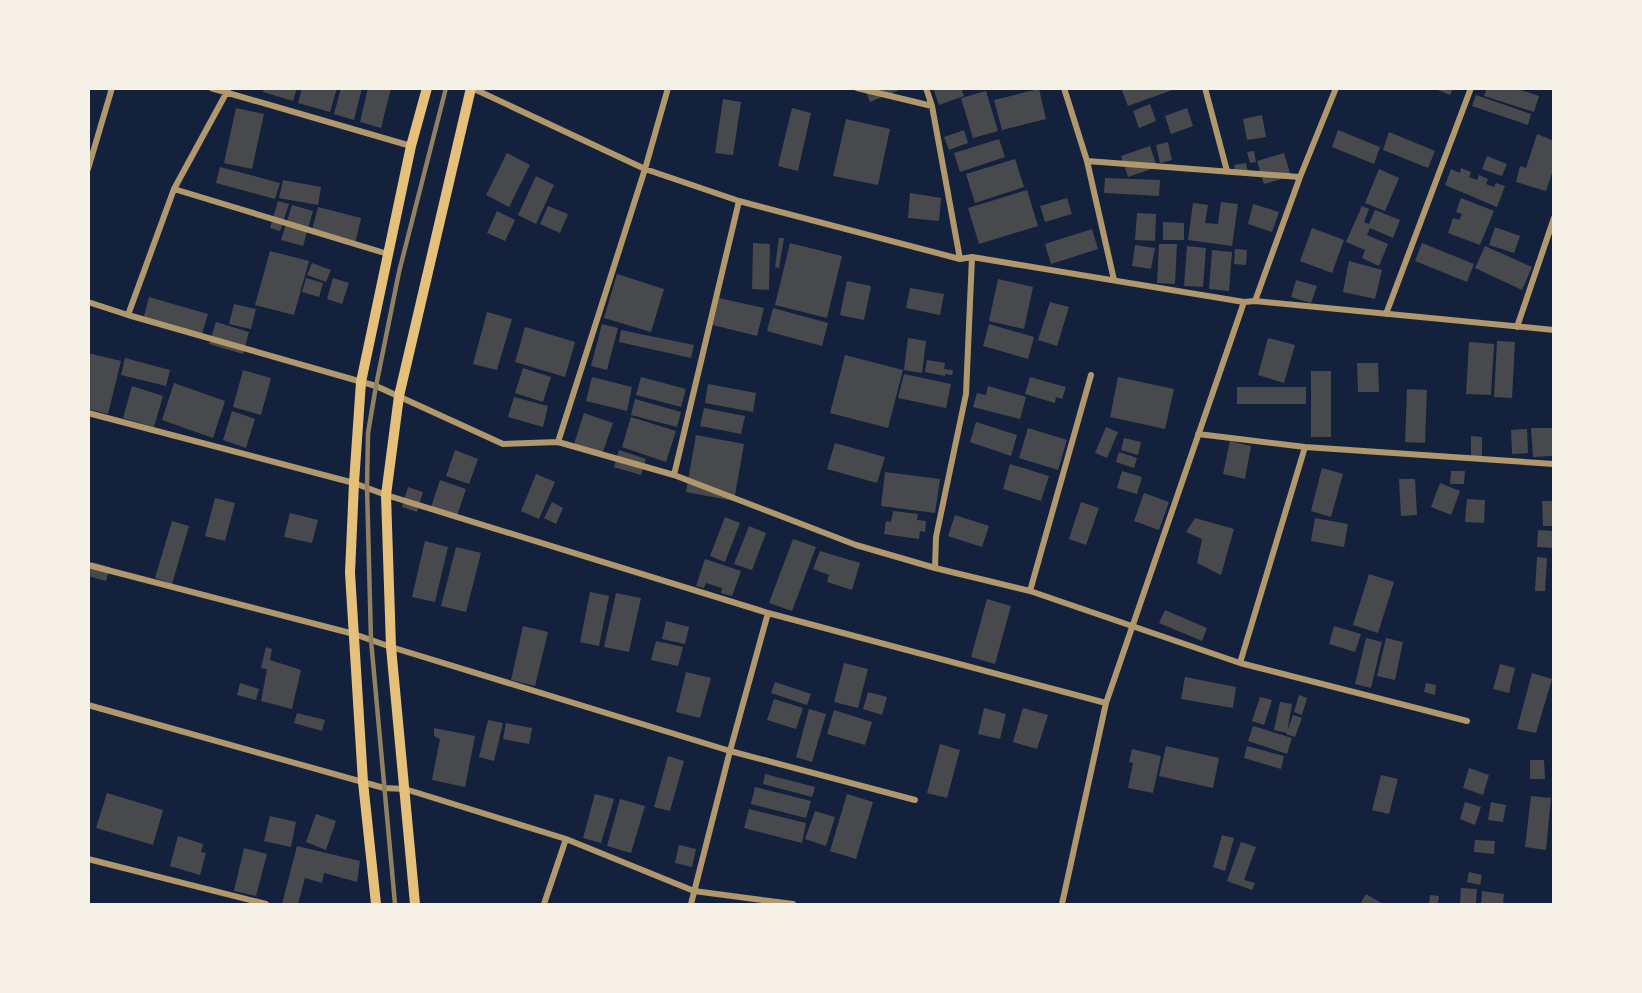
<svg xmlns="http://www.w3.org/2000/svg" width="1642" height="993" viewBox="0 0 1642 993" font-family="'Fira Sans Condensed',sans-serif">
<style>
.building{fill:#48494c}
.lines{fill:none;stroke-linecap:round;stroke-linejoin:round}
.minor{stroke:#b1986c;stroke-width:6}
.secondary{stroke:#e5c07b;stroke-width:10}
.rail{stroke:#918062;stroke-width:4.5}
</style>
<rect width="100%" height="100%" fill="#14213d"/>
<!-- building -->
<path class="building" d="M264,88H297L293,101L263,92Z
M302,88H337L330,112L298,103Z
M341,88H362L354,120L334,114Z
M368,88H391L381,128L360,122Z
M865,88H904L870,102Z
M933,88H961L964,96L939,105Z
M1121,88H1175V89L1128,106Z
M1433,88H1453L1450,95Z
M1487,88H1515L1539,96L1534,112L1484,96Z
M1039,89L1046,119L1002,130L994,100Z
M986,91L998,131L973,138L961,98Z
M1476,95L1531,114L1528,125L1472,106Z
M723,99L741,102L733,155L715,153Z
M1150,104L1156,121L1139,128L1133,111Z
M236,108L264,114L252,169L224,163Z
M792,108L811,113L798,171L778,166Z
M1187,108L1193,126L1171,134L1165,116Z
M1262,115L1266,137L1247,140L1243,119Z
M846,119L890,129L878,185L833,176Z
M964,130L968,143L949,150L944,137Z
M1338,130L1380,147L1374,164L1332,147Z
M1389,132L1435,151L1428,168L1383,150Z
M1537,134L1554,141V167L1546,191L1516,182L1520,166L1526,168Z
M999,139L1005,157L960,172L954,153Z
M1168,142L1172,160L1160,163L1156,145Z
M1150,146L1157,167L1128,177L1121,156Z
M1254,151L1256,162L1250,163L1247,152Z
M507,153L530,165L509,207L486,195Z
M1284,153L1291,176L1264,184L1257,161Z
M1487,156L1507,164L1502,176L1482,169Z
M1015,159L1024,187L975,203L966,174Z
M1246,163L1248,172L1236,175L1234,165Z
M220,167L280,183L275,199L216,183Z
M1461,168L1471,172L1469,177L1477,180L1479,175L1488,179L1486,184L1494,187L1496,183L1505,186L1497,207L1445,185L1451,169L1460,173Z
M1379,169L1399,178L1385,211L1365,203Z
M536,176L554,185L536,224L518,215Z
M1105,178L1160,180L1159,196L1104,193Z
M283,180L321,187L318,205L279,198Z
M1027,190L1038,226L979,244L968,208Z
M910,193L941,198L939,221L908,218Z
M1067,198L1072,214L1045,222L1040,206Z
M1461,198L1494,211L1480,245L1448,233L1453,218L1459,220L1462,214L1456,212Z
M278,201L289,204L280,231L270,228Z
M1221,202L1238,204L1232,246L1188,240L1193,203L1208,205L1205,223L1218,224Z
M1253,204L1279,212L1272,232L1248,224Z
M292,205L313,211L303,246L281,240Z
M548,206L568,214L560,233L540,224Z
M1362,206L1369,209L1364,222L1369,224L1375,210L1400,220L1393,238L1370,228L1367,235L1388,244L1379,266L1362,258L1365,250L1346,242Z
M318,207L361,218L355,244L311,234Z
M497,211L515,220L505,241L487,233Z
M1137,213L1156,214L1155,241L1135,240Z
M1163,222L1184,223V240H1163Z
M1495,227L1520,236L1514,253L1489,245Z
M1312,228L1344,240L1332,273L1300,261Z
M1092,229L1098,249L1051,264L1045,244Z
M779,238H784L779,268L775,267Z
M753,243L770,244L769,290L752,289Z
M790,243L842,256L827,318L775,305Z
M1422,243L1474,264L1467,282L1415,261Z
M1159,244H1177L1175,284L1157,283Z
M1135,245L1155,248L1151,269L1132,266Z
M1187,246L1206,248L1203,287L1184,286Z
M1485,246L1532,267L1522,290L1475,268Z
M1235,249L1247,250L1246,265L1234,264Z
M1212,250L1232,252L1229,291L1209,289Z
M270,251L309,261L294,315L255,305Z
M1349,261L1382,270L1375,299L1343,292Z
M312,263L331,270L326,282L307,275Z
M617,274L664,289L651,332L604,318Z
M306,278L323,283L319,297L302,292Z
M333,278L349,283L342,304L327,299Z
M998,279L1033,287L1024,329L989,321Z
M1296,280L1317,286L1311,303L1291,297Z
M847,281L871,286L864,320L840,315Z
M910,288L944,294L940,315L906,308Z
M149,297L208,314L201,337L143,320Z
M719,298L764,308L757,336L713,325Z
M1050,302L1069,307L1057,346L1038,340Z
M234,304L256,309L251,329L229,324Z
M773,308L828,323L822,346L767,331Z
M487,312L512,319L497,370L473,364Z
M216,322L249,332L243,354L209,344Z
M602,324L618,328L607,370L591,366Z
M989,324L1034,337L1028,359L983,346Z
M525,327L575,342L565,377L515,362Z
M621,330L694,345L691,358L619,342Z
M908,338L926,341L922,373L904,370Z
M1268,338L1295,345L1284,383L1258,375Z
M1497,341L1515,342L1512,398L1494,397Z
M1469,342L1494,344L1491,395L1466,394Z
M88,353L121,361L108,414L88,409Z
M845,355L903,370L888,428L830,413Z
M125,358L170,370L166,386L121,375Z
M927,360L945,363L944,369L953,370L952,375L945,374V376L925,372Z
M1357,363H1378L1379,392H1358Z
M523,368L551,377L543,402L515,393Z
M243,370L271,378L261,415L233,407Z
M1311,371H1331V437H1311Z
M904,374L951,384L946,408L898,398Z
M592,377L632,387L627,411L586,401Z
M641,377L686,389L681,407L636,395Z
M1030,377L1066,387L1062,399L1056,397L1055,403L1025,394Z
M1118,377L1174,389L1165,429L1110,417Z
M174,383L225,401L213,438L162,420Z
M708,384L756,393L753,412L705,403Z
M132,386L163,396L154,427L123,418Z
M988,386L1026,397L1020,419L973,407L977,393L986,395Z
M1237,387H1306V404H1237Z
M1407,389L1427,390L1425,443L1405,442Z
M514,397L548,406L543,427L508,417Z
M635,399L681,412L677,427L631,415Z
M704,408L745,416L741,434L700,426Z
M232,411L255,419L246,448L223,440Z
M584,413L613,423L601,457L573,447Z
M631,417L676,431L666,462L622,447Z
M976,422L1017,435L1011,456L970,442Z
M1106,427L1118,432L1107,458L1095,453Z
M1028,428L1067,440L1058,470L1019,458Z
M1531,428H1552L1553,456L1533,457Z
M1527,429L1528,453L1512,454L1511,430Z
M696,435L744,444L734,501L686,492Z
M1471,436L1482,437V457L1471,456Z
M1124,438L1141,442L1138,455L1121,450Z
M1230,441L1251,446L1245,479L1223,474Z
M835,443L885,457L877,483L827,469Z
M455,450L478,459L469,484L446,476Z
M619,450L646,459L641,475L614,467Z
M1119,452L1137,458L1134,468L1116,462Z
M1010,464L1049,476L1041,501L1003,489Z
M1322,468L1343,474L1331,517L1311,511Z
M1122,471L1142,477L1137,494L1117,488Z
M1451,471H1465L1464,484H1450Z
M885,472L940,479L935,513L881,506Z
M536,474L555,482L539,519L521,511Z
M1399,479H1415L1417,515L1401,516Z
M440,480L466,489L456,519L430,510Z
M1440,483L1460,491L1451,515L1431,507Z
M408,487L423,492L417,512L402,507Z
M1144,493L1169,502L1159,530L1134,521Z
M215,498L235,503L225,541L205,536Z
M1467,499L1485,500L1484,523L1465,522Z
M1542,501H1554V526H1543Z
M552,502L563,508L556,524L544,518Z
M1081,502L1099,508L1086,545L1069,539Z
M893,511L918,514L917,520L926,521L925,532L920,531L919,539L884,534L886,521L891,522Z
M290,513L318,520L312,543L284,537Z
M955,515L989,526L982,547L948,536Z
M725,517L740,523L725,562L710,556Z
M1195,518L1234,529L1221,575L1197,563L1202,539L1186,532Z
M1315,518L1348,524L1344,547L1311,541Z
M172,521L189,526L172,584L155,578Z
M749,526L766,533L752,570L734,564Z
M1538,530L1554,531V548L1537,547Z
M793,539L816,547L792,611L769,603Z
M425,541L448,547L435,602L412,597Z
M456,547L481,553L466,612L441,606Z
M820,551L860,563L852,590L827,582L829,575L813,569Z
M1537,557L1547,558L1545,591H1535Z
M705,559L741,571L732,596L721,593L722,588L706,583L704,588L696,586Z
M92,562L110,567L106,581L88,576Z
M1369,574L1394,582L1378,633L1353,625Z
M590,592L609,596L599,646L580,642Z
M616,593L641,598L629,652L604,647Z
M987,599L1011,606L995,664L971,657Z
M1165,610L1207,628L1202,641L1159,623Z
M666,621L689,627L685,644L662,639Z
M523,626L548,632L535,686L511,680Z
M1334,626L1361,634L1355,652L1329,644Z
M1366,638L1382,642L1371,688L1355,684Z
M1386,638L1403,642L1395,680L1377,676Z
M656,641L683,647L678,666L651,660Z
M266,647L272,649L270,660L301,670L292,709L261,701L267,669L261,668Z
M844,663L868,669L858,708L834,702Z
M1500,664L1515,668L1509,693L1493,689Z
M686,672L711,678L700,718L676,712Z
M1532,673L1552,679L1536,733L1517,729Z
M1185,677L1236,687L1233,708L1181,699Z
M775,682L811,694L807,705L771,693Z
M240,683L259,689L256,700L237,695Z
M1426,683L1436,685L1435,695L1424,692Z
M868,692L887,697L882,715L863,709Z
M1299,695L1307,698L1302,715L1294,712Z
M1260,697L1272,700L1264,725L1252,721Z
M774,699L803,708L796,729L767,720Z
M1280,702L1292,704L1287,733L1274,730Z
M984,708L1006,714L1000,739L978,734Z
M1023,708L1048,715L1037,749L1013,742Z
M809,709L826,714L812,762L796,757Z
M834,710L872,722L865,745L827,734Z
M297,713L325,720L322,731L294,723Z
M1293,715L1302,718L1295,737L1286,734Z
M488,720L503,723L494,761L479,757Z
M506,723L532,728L529,744L503,739Z
M1253,726L1292,738L1287,754L1248,741Z
M434,728L475,736L465,787L432,780L440,739L434,736Z
M940,744L960,750L947,798L927,793Z
M1166,746L1219,758L1213,788L1159,776Z
M1247,746L1284,756L1281,769L1244,758Z
M1132,749L1161,756L1153,793L1128,788L1133,763L1129,762Z
M668,756L684,761L670,811L654,807Z
M1530,760H1544L1545,779H1530Z
M1469,768L1489,775L1483,795L1463,788Z
M765,774L815,787L812,797L763,784Z
M1381,775L1398,779L1389,814L1372,810Z
M755,787L811,801L806,818L751,804Z
M107,793L163,810L153,845L96,828Z
M595,794L614,799L601,843L583,838Z
M847,794L873,802L856,859L830,851Z
M1531,796L1551,798L1546,850L1525,847Z
M620,799L645,806L631,853L607,846Z
M1465,802L1481,807L1475,825L1460,819Z
M1491,802L1506,805L1503,822L1488,820Z
M749,809L806,823L802,843L744,828Z
M815,811L835,817L826,846L805,839Z
M316,814L336,821L326,850L306,842Z
M270,816L296,822L291,847L264,841Z
M1222,835L1234,838L1225,871L1213,867Z
M178,836L203,844L201,852L206,853L200,875L170,866Z
M1475,840L1495,841L1494,854L1474,852Z
M1241,842L1256,847L1244,880L1255,883L1252,890L1227,881Z
M679,845L696,849L692,867L675,863Z
M297,846L360,861L357,882L324,873L322,883L305,878L298,904H282Z
M244,848L267,854L256,896L234,891Z
M1469,872L1482,875L1480,885L1467,882Z
M1461,888L1477,889L1476,904H1460Z
M1482,891L1504,894L1503,904H1481Z
M1366,894L1383,904H1360Z
M1430,895L1439,896L1438,904H1429Z"/>
<g class="lines">
<!-- minor -->
<path class="minor" d="M211,88L411,146
M472,88L645,169L739,201L960,259L972,257L1244,302
M857,88L932,106
M926,88L932,106L960,259
M1064,88L1087,161L1114,280
M1205,88L1227,171
M1087,161L1300,177
M88,169L112,88
M174,189L388,254
M1255,301L1554,330
M88,302L128,315L376,386L503,444L558,442L674,475L856,545L935,568L1030,591L1240,663L1467,721
M1386,314L1471,88
M128,315L174,189L229,88
M1517,327L1554,218
M88,413L354,483L386,495L768,613L1106,703
M1198,434L1305,447L1554,464
M558,442L645,169L668,88
M674,475L739,201
M88,565L354,634L391,647L730,751L915,800
M935,568L936,537L966,394L972,257
M1030,591L1091,375
M1240,663L1305,447
M88,705L384,788L405,789L566,839L694,891L793,904
M88,859L266,904
M544,904L566,839
M691,904L730,751L768,613
M1062,904L1106,703L1244,302L1255,301L1300,177L1336,88"/>
<!-- secondary -->
<path class="secondary" d="M376,904L363,782L350,573L354,483L361,382L411,146L427,88
M415,904L391,647L386,495L399,396L471,88"/>
<!-- rail -->
<path class="rail" d="M395,904L371,640L367,487L368,433L376,386L399,272L446,88"/>
</g>
<!-- border -->
<rect width="1642" height="993" fill="none" stroke="#f6f1e7" stroke-width="180"/>
</svg>
